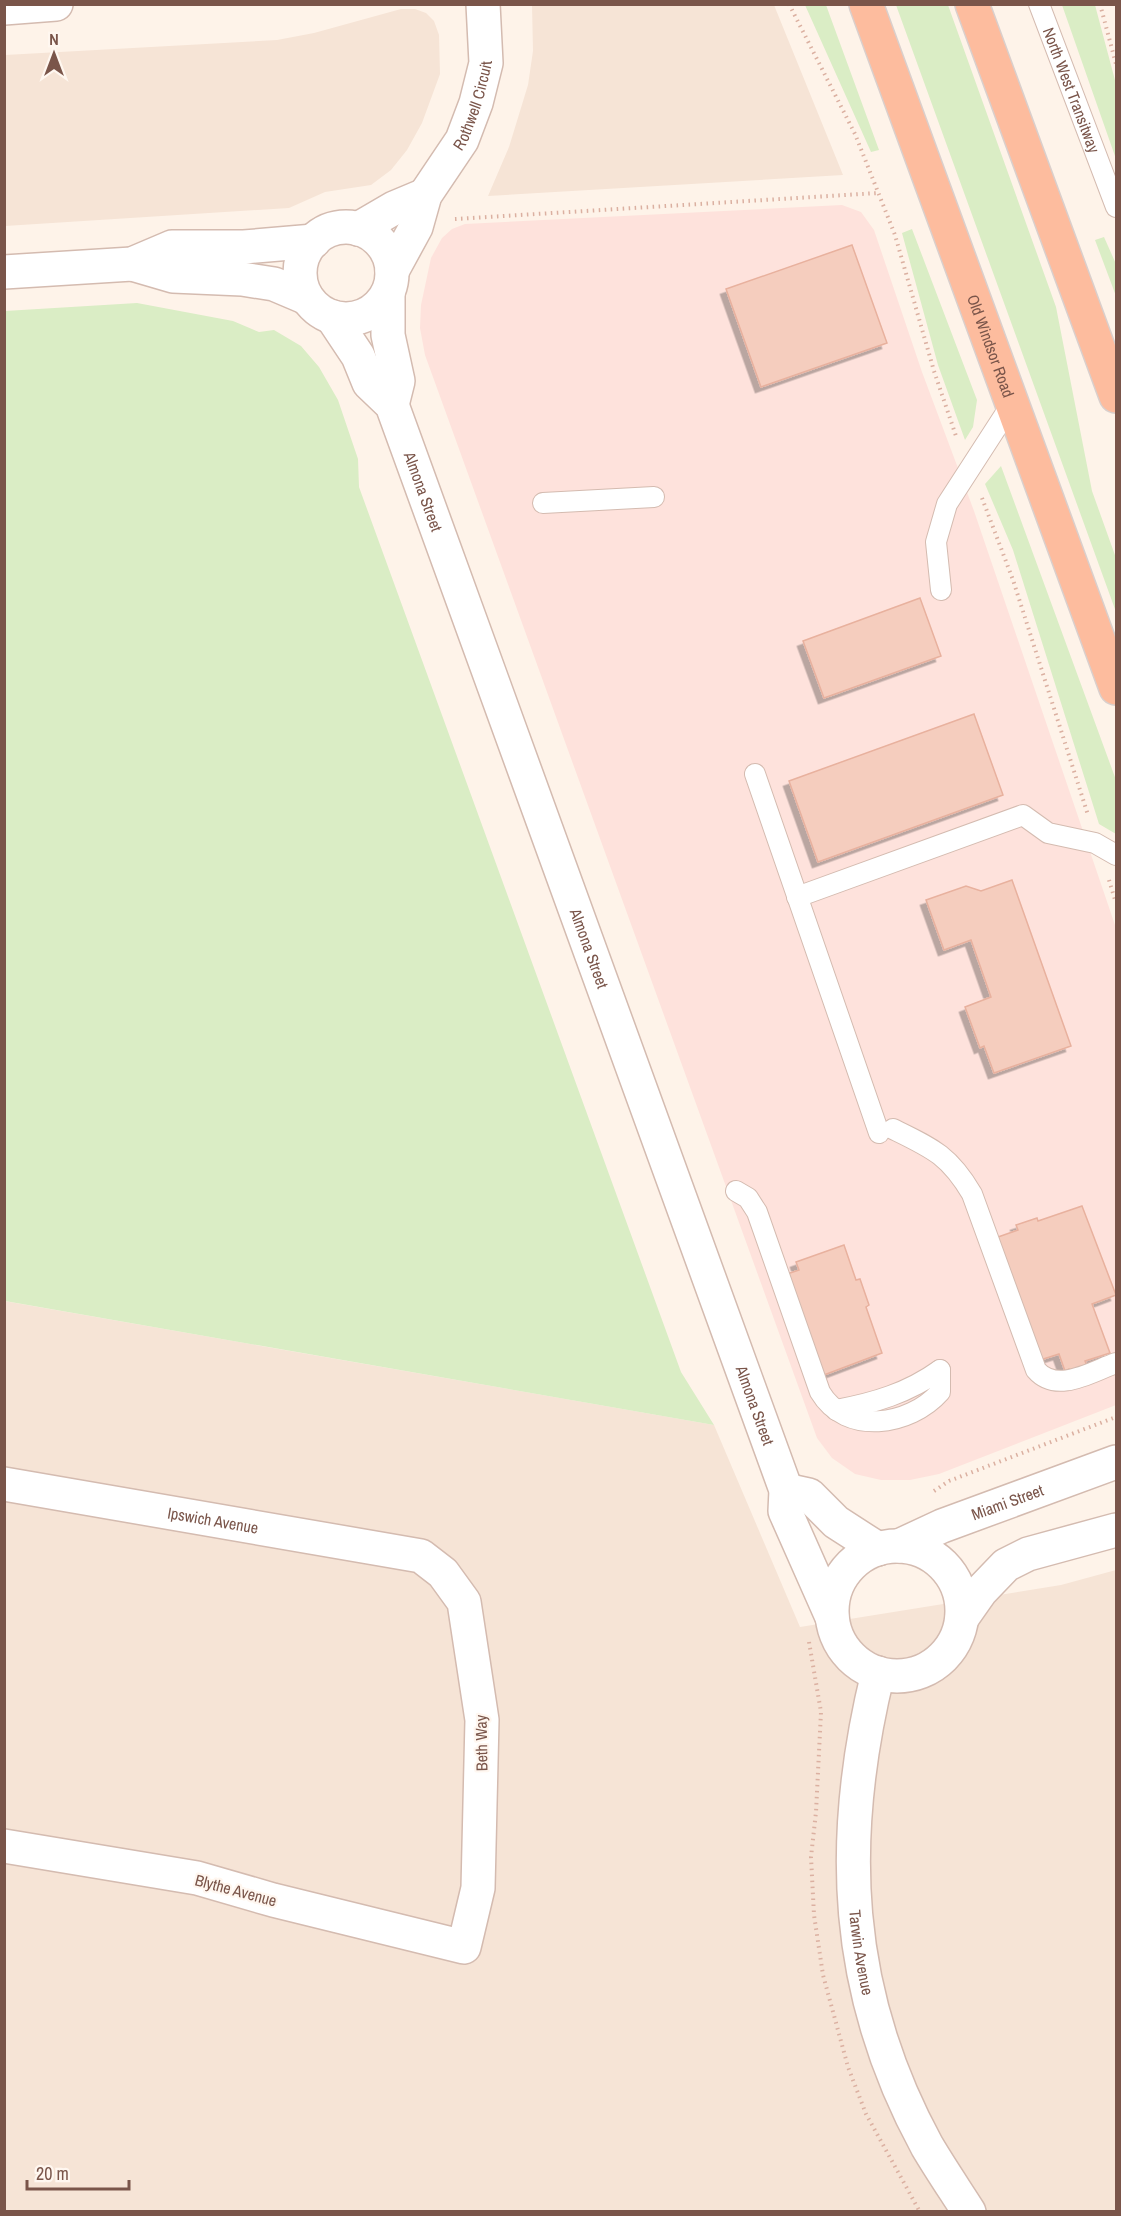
<svg xmlns="http://www.w3.org/2000/svg" width="1121" height="2216" viewBox="0 0 1121 2216" font-family="'Archivo Narrow',sans-serif">
<style>
.residential{fill:#f6e4d6}
.commercial{fill:#fee2dc}
.green{fill:#daedc5}
.building{fill:#f5cdbe;stroke:#e8b19e;stroke-width:1.5;filter:url(#shadow)}
.lines{fill:none;stroke-linecap:round;stroke-linejoin:round}
.service-casing{stroke:#d4bbb0;stroke-width:22}
.minor-casing{stroke:#d4bbb0;stroke-width:36}
.tertiary-casing{stroke:#d4bbb0;stroke-width:36}
.trunk-casing{stroke:#dacfcc;stroke-width:36}
.path{stroke:#dbb0a1;stroke-width:4;stroke-dasharray:1.5 4.5;stroke-linecap:butt}
.service{stroke:#fff;stroke-width:20}
.minor{stroke:#fff;stroke-width:33}
.tertiary{stroke:#fff;stroke-width:33}
.trunk{stroke:#fdbc9e;stroke-width:33}
.labels{text-anchor:middle;dominant-baseline:central;stroke-width:4.5;stroke-linejoin:round;paint-order:stroke}
.street-label{font-size:16px;fill:#7a554a;stroke:#fff7f0}
</style>
<defs>
<filter id="shadow"><feDropShadow dx="-5.5" dy="5.5" stdDeviation="0" flood-color="#0004"/></filter>
</defs>
<rect width="100%" height="100%" fill="#fef3e9"/>
<!-- residential -->
<path class="residential" d="M532,5H774L843,175L488,196L509,147L528,85L533,51Z
M401,9H415L426,13L434,21L439,35L440,74L422,123L407,150L391,170L371,185L325,192L289,208L5,226V55L277,40L314,33Z
M4,1301L714,1425L800,1627L1061,1585L1116,1570V2211H5Z"/>
<!-- commercial -->
<path class="commercial" d="M842,205L861,212L874,230L922,372L974,511L1116,928V1405L939,1474L910,1480H881L855,1474L832,1458L817,1438L425,355L420,328L421,305L431,258L442,238L452,229L465,224Z"/>
<!-- green -->
<path class="green" d="M805,5H826L879,150L871,152Z
M896,5H948L1056,307L1092,491L1116,558V612Z
M1062,5H1095L1116,84V159Z
M912,229L977,400L973,427L965,440L938,365L902,233Z
M1104,237L1116,264V296L1095,240Z
M137,303L233,321L259,332L274,330L301,346L319,367L338,400L358,459L359,487L681,1372L714,1425L5,1301V311Z
M1001,466L1116,780V834L1099,824L1013,550L985,484Z"/>
<!-- building -->
<path class="building" d="M852,245L887,343L761,387L726,289Z
M920,598L941,656L824,698L803,641Z
M974,714L1003,795L818,862L789,781Z
M1012,880L1071,1046L994,1073L984,1046L980,1048L965,1007L991,997L971,940L944,950L926,900L966,886L981,891Z
M1082,1206L1116,1295L1092,1304L1110,1353L1085,1361L1088,1369L1071,1375L1069,1369L1065,1371L1059,1354L1034,1362L998,1237L1018,1230L1016,1225L1037,1218L1038,1221Z
M844,1245L856,1280L860,1279L869,1305L866,1307L882,1353L816,1378L787,1274L799,1270L796,1262Z"/>
<g class="lines">
<!-- service casing -->
<g class="service-casing">
<g id="service">
<path id="s1" d="M1039,4L1116,207"/>
<path d="M543,503L654,497"/>
<path d="M941,590L936,542L947,504L1013,402"/>
<path d="M755,774L879,1133"/>
<path d="M797,897L1023,815L1048,833L1095,843L1116,855"/>
<path d="M893,1129C932,1148 949,1155 972,1194L1036,1370C1057,1394 1091,1372 1116,1363"/>
<path d="M736,1191L748,1198L757,1212L820,1392C846,1436 910,1426 940,1392V1370"/>
<path d="M836,1410C874,1403 908,1393 940,1370"/>
</g>
</g>
<!-- minor casing -->
<g class="minor-casing">
<g id="minor">
<path d="M4,8L56,4"/>
<circle cx="346" cy="273" r="46"/>
<path d="M358,229L394,208L425,195"/>
<path d="M132,264L173,276L242,279L274,284L307,298"/>
<path id="s2" d="M392,271L416,227L425,195L462,140L476,103L486,63L483,4"/>
<path d="M4,272L132,264L172,247H244L314,241"/>
<path d="M388,293V335L398,381L392,405"/>
<path id="s3" d="M332,317L358,356L369,383L392,405L786,1490L785,1511L832,1617"/>
<path id="s4" d="M4,1484L421,1556L443,1573L464,1602L482,1720L478,1888L464,1947L273,1900L197,1878L4,1846"/>
<path d="M786,1490L809,1495L836,1522L878,1549"/>
</g>
</g>
<!-- tertiary casing -->
<g class="tertiary-casing">
<g id="tertiary">
<path id="s5" d="M899,1546L942,1526L1116,1462"/>
<circle cx="897" cy="1611" r="65"/>
<path d="M962,1618L981,1591L1006,1565L1028,1554L1116,1530"/>
<path id="s6" d="M878,1673C837,1840 843,1992 927,2146C940,2168 955,2190 969,2212"/>
</g>
</g>
<!-- trunk casing -->
<g class="trunk-casing">
<g id="trunk">
<path id="s7" d="M866,4L1116,688"/>
<path d="M972,4L1116,396"/>
</g>
</g>
<!-- path -->
<path class="path" d="M789,4L855,134L895,235L934,371L957,439
M1100,4L1116,64
M455,219L878,193
M982,498L1013,580L1088,815
M1109,880L1116,903
M934,1491L949,1481L1116,1417
M809,1642L821,1712L816,1812L811,1857L814,1915L823,1975L848,2067L866,2114L920,2212"/>
<!-- service -->
<use href="#service" class="service"/>
<!-- minor -->
<use href="#minor" class="minor"/>
<!-- tertiary -->
<use href="#tertiary" class="tertiary"/>
<!-- trunk -->
<use href="#trunk" class="trunk"/>
</g>
<g class="labels">
<!-- street labels -->
<g class="street-label">
<text stroke="none"><textPath href="#s1" startOffset="92">North West Transitway</textPath></text>
<text stroke="none"><textPath href="#s2" startOffset="186">Rothwell Circuit</textPath></text>
<text stroke="none"><textPath href="#s7" startOffset="364">Old Windsor Road</textPath></text>
<text stroke="none"><textPath href="#s3" startOffset="200">Almona Street</textPath></text>
<text stroke="none"><textPath href="#s3" startOffset="686">Almona Street</textPath></text>
<text stroke="none"><textPath href="#s3" startOffset="1172">Almona Street</textPath></text>
<text stroke="none"><textPath href="#s5" startOffset="117">Miami Street</textPath></text>
<text stroke="none"><textPath href="#s4" startOffset="212">Ipswich Avenue</textPath></text>
<text transform="translate(481 1743) rotate(-91)">Beth Way</text>
<text transform="translate(236 1890) rotate(15)">Blythe Avenue</text>
<text stroke="none"><textPath href="#s6" startOffset="282">Tarwin Avenue</textPath></text>
</g>
</g>
<!-- border -->
<rect width="1121" height="2216" fill="none" stroke="#7a554a" stroke-width="12"/>
<!-- north arrow -->
<g transform="translate(54 54)" stroke="#fff7f0" stroke-width="4.5" paint-order="stroke">
<path d="M0-4.5L10 22L0 15L-10 22Z" fill="#7a554a"/>
<text y="-9" font-size="16" font-weight="bold" text-anchor="middle" fill="#7a554a">N</text>
</g>
<!-- scale -->
<path d="M27 2180v9h102v-9" fill="none" stroke="#7a554a" stroke-width="3"/>
<text x="36" y="2180" font-size="18" fill="#7a554a" stroke="#fff7f0" stroke-width="4.5" paint-order="stroke">20 m</text>
</svg>
